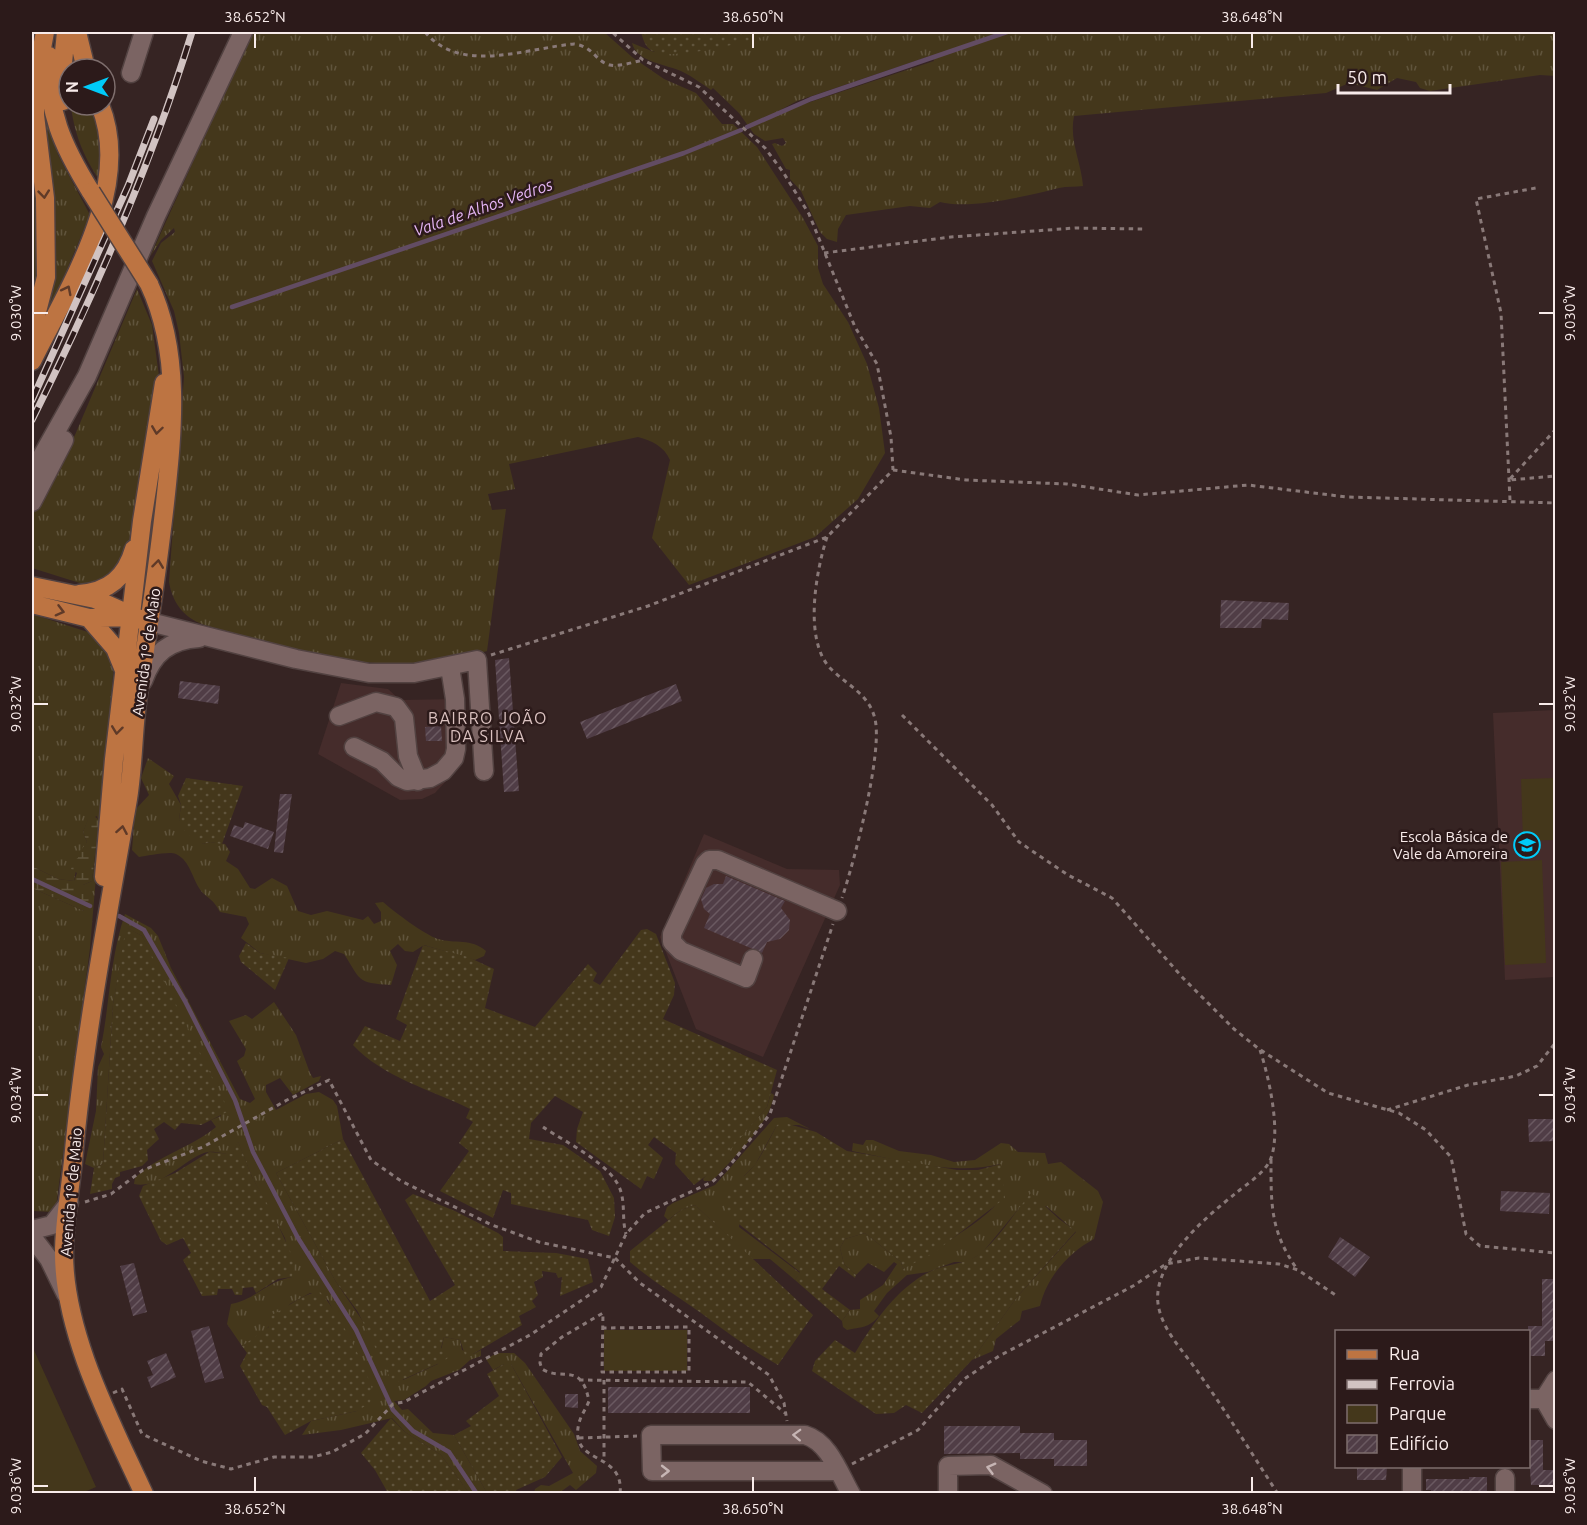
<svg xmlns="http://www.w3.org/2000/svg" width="1587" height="1525" viewBox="0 0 1587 1525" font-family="Ubuntu,sans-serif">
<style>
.built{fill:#452c2b}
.grass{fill:url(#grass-tufts);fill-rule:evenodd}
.wetland{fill:url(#wetland-marsh)}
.park{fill:#44371b}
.garden{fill:url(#garden-dots)}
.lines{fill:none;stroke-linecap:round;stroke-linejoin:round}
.stream{stroke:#624c63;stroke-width:4.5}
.building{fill:url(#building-hatch)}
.minor-casing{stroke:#524241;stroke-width:21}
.major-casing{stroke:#524241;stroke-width:21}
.path{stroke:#897978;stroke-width:3;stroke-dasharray:4.5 4.5;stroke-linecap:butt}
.minor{stroke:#7b6463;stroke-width:18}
.major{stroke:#bd7442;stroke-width:18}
.rail-casing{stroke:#d1c3c2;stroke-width:7}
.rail{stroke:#2c1a1a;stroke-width:4.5;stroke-dasharray:14;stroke-linecap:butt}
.major-bridge-casing{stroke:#524241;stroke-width:21;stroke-linecap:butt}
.major-bridge{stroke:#bd7442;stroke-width:18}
.oneway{stroke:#5f3a28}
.oneway2{stroke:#c6b5b4}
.ticks{fill:none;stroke:#f8ebea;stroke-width:2}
.labels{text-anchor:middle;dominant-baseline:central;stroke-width:5;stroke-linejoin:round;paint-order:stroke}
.street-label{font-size:15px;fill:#f8ebea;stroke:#2c1a1a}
.poi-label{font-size:15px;fill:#f8ebea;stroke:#2c1a1a;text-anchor:end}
.water-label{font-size:16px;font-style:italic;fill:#e5b6f5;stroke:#2c1a1a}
.neighbourhood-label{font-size:16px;letter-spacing:1.5px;fill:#dbc2c0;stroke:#2c1a1a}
.neatline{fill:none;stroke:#f8ebea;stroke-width:2}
.ticks-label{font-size:15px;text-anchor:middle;fill:#f8ebea}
</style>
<defs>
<pattern id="grass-tufts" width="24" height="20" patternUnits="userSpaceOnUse" patternTransform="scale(1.5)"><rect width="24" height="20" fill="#44371b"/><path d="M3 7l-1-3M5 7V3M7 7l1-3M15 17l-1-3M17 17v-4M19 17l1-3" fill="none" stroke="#60543c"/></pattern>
<pattern id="wetland-marsh" width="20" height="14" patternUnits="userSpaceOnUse" patternTransform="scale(1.5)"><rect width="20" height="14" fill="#44371b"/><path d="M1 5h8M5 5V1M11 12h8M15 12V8" fill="none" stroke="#60543c"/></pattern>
<pattern id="garden-dots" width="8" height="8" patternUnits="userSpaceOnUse" patternTransform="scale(1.5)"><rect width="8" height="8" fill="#44371b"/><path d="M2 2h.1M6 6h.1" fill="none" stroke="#60543c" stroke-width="1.8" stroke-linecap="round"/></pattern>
<pattern id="building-hatch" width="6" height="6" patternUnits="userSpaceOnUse" patternTransform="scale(1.5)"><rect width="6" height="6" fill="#503d46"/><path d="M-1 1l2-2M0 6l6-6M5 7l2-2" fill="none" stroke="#6a5961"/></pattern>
</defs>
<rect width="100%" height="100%" fill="#362423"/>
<!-- built -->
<path class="built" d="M341,683L388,689L400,700L462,699L464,757L460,766L435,793L422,799L400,800L318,754Z
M1555,710V977L1505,980L1493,713Z
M704,834L787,869L839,870L840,885L763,1057L696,1029L660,937Z"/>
<!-- grass -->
<path class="grass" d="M252,32H604L632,57L664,79L696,93L722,124H733L757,147L803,218L818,246V268L823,284L848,322L867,364L879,408L885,453L858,499L815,537L689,585L652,538L670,460C664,446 652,441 638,437L509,464L515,489L488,494L492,510L506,509L487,651C386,682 306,651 208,626C186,620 173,605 169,582L184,377L179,333L174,311L152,261L161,243L175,232L174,228L161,240L150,257Z
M781,32H1555L1556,76L1540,75L1430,91L1420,88L1416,82L1397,78L1377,90L1349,83L1326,93L1074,116C1069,141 1081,161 1083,186C1075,187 1067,186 1059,188C1031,195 971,210 940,202L930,208L910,206L846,215L838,229L837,242L827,239L820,232L801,191L790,179V170L786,169L772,144L775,143L782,146L786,143L783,138L765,141L754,134L739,113L713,88L711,90C702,84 693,77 683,72C667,64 637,63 632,43L654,52L742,41ZM933,55L934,61L771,115L797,101Z
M68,57H75L78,69H69V105H93L102,128V184C72,141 69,109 68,57Z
M43,108L58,155L90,215L51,307L46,306Z
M137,289L152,325L159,376L128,554C117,572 108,585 83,584L32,568V513L75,435Z
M32,614L97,635L114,663L90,948L56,1207L52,1212L34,1211L32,1202V888L84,911L83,885L92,881L99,825L97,816L88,820L83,832L87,842L78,858L74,881L58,879L32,866Z
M148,758L174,776L169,784L181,805L179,820L203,844L210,842L225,844L230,852L226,861L238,869L250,888L255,889L272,878L287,886L298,911L311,915L327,911L363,920L368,916L374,924L381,921V912L375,903L383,902C393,911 425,935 438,939C455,944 471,938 486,951L484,956L475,960L424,945L413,952L405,951L398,944L390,951L397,965L391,985C356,983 361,980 344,954L335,951L323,959L306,963L260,953L241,938L249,924L246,917L220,912C213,899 210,900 202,892C192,880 191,861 176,854C169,851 147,856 139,857L132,850L135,810L149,795L141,778Z
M125,914L151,928L158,936L171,968L240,1099L250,1103L255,1099L237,1061L244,1056L246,1049L229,1021L246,1015L252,1019L274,1002L296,1035L310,1073L313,1078L321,1076L319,1081L293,1095L280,1078L266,1085V1092L276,1110L306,1094L319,1092L333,1100L337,1106L343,1139L276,1173L336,1282L403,1380L438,1364L444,1337L460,1340L462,1350L473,1354L481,1350V1356L470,1360L459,1370L431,1381L426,1386L404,1400L394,1401L402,1410L408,1409L433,1433L454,1435L487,1493H469L441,1455L405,1432L392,1418L341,1430L302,1435L311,1421L357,1411L372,1391L328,1300L310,1293L290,1304L259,1337L242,1346L227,1324L231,1304C257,1299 265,1282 292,1277L285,1238L252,1177L238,1142L232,1155C225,1154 215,1151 208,1152C188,1155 162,1190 134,1184L135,1178C158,1155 191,1148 216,1127L211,1120L221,1116L142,936L127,928L113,1004L103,1164L94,1168L85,1164L96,1111L98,1067L104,1054L101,1047C110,1002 110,957 125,914Z
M771,1093L774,1095C769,1125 737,1154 717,1176L711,1181H704L703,1179L767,1107Z
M787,1117L810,1129L799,1125H777L755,1165L744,1176L739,1227L800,1273L795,1280L770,1259H752L695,1205L681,1210L668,1220L664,1216L667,1207L673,1203L715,1185L774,1118Z
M866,1140H873L899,1151L931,1155L954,1162L975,1160L1001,1143L1009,1144L1018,1152L1045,1153L1048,1164L1061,1162L1098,1191L1103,1202L1094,1239C1068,1253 1047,1277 1040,1306L1022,1311L1020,1320L996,1339L993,1351L972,1360L1017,1297L1076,1232L1046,1206L1020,1207L982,1253L967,1262H954L928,1272L907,1275L887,1293L874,1311L879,1316C869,1328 861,1327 847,1330L843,1327L842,1321L850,1310L860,1309V1300L883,1285L897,1264L894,1262L884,1272L868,1263L856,1275L844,1264L840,1248L845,1239L865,1233L901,1262L903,1269C920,1258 992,1217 998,1201C1002,1191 1000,1175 1000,1164C951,1176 901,1160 852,1151L853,1143L863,1145Z
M497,1353H514L525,1363L574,1434L580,1451L597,1466L596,1473L576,1490L570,1485L559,1493H534L535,1489L541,1485L549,1486L573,1473L511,1364H504L493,1370L486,1359Z"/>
<!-- wetland -->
<path class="wetland" d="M94,816L99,820L92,881L83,885L90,899L89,910L84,911L32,888V866L58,879L74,881L77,873L71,869L74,860L78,858V854L87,842L83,832L88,819Z"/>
<!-- park -->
<path class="park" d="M32,163C39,215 42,257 32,309Z
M1555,778V840L1523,841L1521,779Z
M1542,860L1546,963L1505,965L1501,862Z
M604,1330H687V1371H604Z
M33,1348L96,1487L82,1493H32Z"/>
<!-- garden -->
<path class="garden" d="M641,32H781C753,39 678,62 652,51C645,47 643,39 641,32Z
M186,778L243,786L222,844L210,842L203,844L186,833L179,820L181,805L178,796Z
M126,927L142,936L229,1111L201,1125L181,1123L175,1130L164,1122L154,1129L159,1139L147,1150L148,1160L142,1166L120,1172V1176L115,1178L112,1184V1189L90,1194L94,1168L103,1164L113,1004Z
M647,929L656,934L675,983L674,995L663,1019L777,1070L767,1107L711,1172L694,1185L675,1164L676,1153L654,1137L648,1145L663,1158L654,1179L647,1176L641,1189L576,1142L577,1129L583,1112L555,1096L531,1123L529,1139L563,1145L600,1171L614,1198L615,1217L609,1236L592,1230L588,1220L511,1204V1193L503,1190L493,1218L440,1191L469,1151L459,1143L473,1122L466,1118L470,1109C430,1089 384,1078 353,1045L365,1026L400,1041L407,1025L396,1019L423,945L468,957L494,969L485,1008L535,1027L588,964L597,973L593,981L600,985L641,930Z
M246,943L260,953L289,958L275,990L241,962L239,956Z
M785,1123L816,1132L847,1151L957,1170H978L1001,1164L1005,1198L935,1252L903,1269L901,1262L865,1233L845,1239L840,1248L844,1264L856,1275L855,1278L839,1266L822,1289L850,1310L842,1321L795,1280L800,1272L726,1214C720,1191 745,1179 756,1163C764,1151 770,1138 777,1125Z
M343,1139L430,1301L455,1285L405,1200L413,1194L455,1211L498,1233L503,1237V1251L556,1253L588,1259L593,1282L560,1296L562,1277L558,1278L556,1273L542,1271L543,1277L534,1282L538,1295L532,1301L536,1307L519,1316L522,1325L473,1354L465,1355L460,1340L444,1337L441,1348L448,1352L449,1357L444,1361L393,1384L358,1312L336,1282L276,1173Z
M238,1141L252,1177L273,1214L295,1262L292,1277L278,1279L256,1293L253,1287L243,1288L242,1295H235L232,1289H218L217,1295L202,1296L183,1260L191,1253L183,1238L167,1245L161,1241L139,1196L143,1186L175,1173L209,1152L232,1154Z
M1031,1193L1059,1219L1076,1231L1017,1297L972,1360L922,1413L906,1405L894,1413L876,1414L812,1371L815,1361L835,1340L855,1353C874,1322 896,1289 929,1272C947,1263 966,1265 981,1253C1000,1237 1015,1212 1031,1193Z
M695,1205L813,1315L778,1365C750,1349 726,1332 701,1313C677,1296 652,1281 630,1262V1251L681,1210Z
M320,1292C337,1310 365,1364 372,1389C373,1393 371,1398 370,1403L357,1411L311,1421L285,1435L267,1407L262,1405L240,1366L247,1353L242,1346L269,1327V1316C287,1309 300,1294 320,1292Z
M504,1364H511L562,1457L545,1477L516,1490L517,1493H487L454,1435L471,1426L466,1421L499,1396L487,1374Z
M391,1418L405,1432L441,1455L469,1493H388L375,1470L361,1453Z"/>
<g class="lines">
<!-- stream -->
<path class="stream" d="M747,127L811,99L1007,32
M232,307L684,153L741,130
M32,879L90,906
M119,916L144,930L185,1001L235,1100L253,1152L298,1238L356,1330L393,1410L413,1431L449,1452L477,1494"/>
</g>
<!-- building -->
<path class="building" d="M1221,600L1289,603L1288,620L1262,619L1261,628H1220Z
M509,658L519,791L504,792L495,660Z
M180,681L220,686L218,704L178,698Z
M676,684L682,701L587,739L580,722Z
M441,726L442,741H426L425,727Z
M280,794H292L283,853L274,852Z
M245,822L274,832L268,849L230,836L234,825L243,828Z
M726,876L785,901L781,908L790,920L789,930L780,939L767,942L762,953L704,928L710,914L704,909L701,899L706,888L714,884H723Z
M1528,1119H1556V1141L1529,1142Z
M1501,1191L1550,1193L1549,1214L1500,1211Z
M1340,1237L1370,1257L1355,1277L1328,1257Z
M134,1263L147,1312L133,1316L120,1266Z
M1542,1279H1556L1555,1341H1545V1356H1528V1326H1542Z
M209,1326L224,1378L205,1383L191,1331Z
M166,1353L176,1377L151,1388L147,1377L153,1375L147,1361Z
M608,1387H750V1413H608Z
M565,1394H578V1408L565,1407Z
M944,1426H1020V1433H1054V1440H1087V1466H1054V1459H1020V1453L944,1454Z
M1528,1440H1543V1470H1556V1485H1531Z
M1357,1467H1387L1386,1480H1357Z
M1469,1477H1487V1494H1431V1490H1426V1479H1469Z"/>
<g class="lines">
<!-- minor casing -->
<g class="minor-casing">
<path id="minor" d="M131,73L144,32
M32,474L87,376L156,216L243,32
M32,502L64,440
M150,622L296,659L369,673H414L477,660L484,771
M143,681C153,653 169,640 199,638
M339,716L376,702L396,707L404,718L408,756L418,781
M354,747L382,761L398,777L407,781L430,778L443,771L454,758L456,749L455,699L450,667
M753,959L746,978L681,951L672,942V934L705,864L709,860H718L837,911
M32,1230L52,1225L69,1203
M32,1237L49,1259L66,1294
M1528,1399H1544L1556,1420
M1544,1399L1556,1380
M1412,1466V1494
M838,1471H652L651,1435H805C829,1442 839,1473 851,1494
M1505,1478V1494
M948,1494V1466L991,1465L1043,1494"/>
</g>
<!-- major casing -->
<g class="major-casing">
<path id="major" d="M77,32L86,69
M49,56C47,112 62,145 91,192
M63,101L61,83L66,32
M32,331L46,277L45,198L35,115L36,80L45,32
M32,361C68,288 134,188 100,105
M32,586L95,599L142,620
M79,594C109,592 126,577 134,549
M32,604L89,618L132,617
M89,618L115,648L124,670
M104,877L114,759L142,521L164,383
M144,1494C111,1422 64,1334 64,1253C64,1223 70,1191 73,1161C84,1039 107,919 128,799C134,762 133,724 139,688C149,626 158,565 165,503C173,430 181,352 149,284"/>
</g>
<!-- path -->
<path class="path" d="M425,32C461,75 526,48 574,44C593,46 596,62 610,65C620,67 633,62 643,60
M824,253L951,237L1075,228L1143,229
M1556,429L1509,480L1556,476
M893,470L966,480L1067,484L1138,495L1248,485L1347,497L1556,503
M1510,500L1501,313L1476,199L1536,188
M827,537C816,571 803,641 831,669C848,686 869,694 875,719C883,753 854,862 842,898
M491,655L648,606L827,537L893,470L891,437L877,364L855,327L809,214L783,172L765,148L699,87L643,60L612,32
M902,715L992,805L1019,842L1068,875L1112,898L1183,978L1234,1029L1259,1049L1328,1093L1399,1113L1426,1130L1451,1157L1466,1234L1480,1246L1556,1253
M1260,1050C1269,1077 1281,1131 1271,1158C1266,1172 1247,1184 1236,1193C1205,1218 1148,1265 1159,1309C1165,1334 1186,1354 1200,1375C1227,1413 1252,1454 1278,1494
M1387,1110L1468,1085L1516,1076L1537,1066L1556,1042
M543,1127C565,1142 614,1165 621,1192C625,1206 622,1220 626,1234
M1271,1159C1271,1204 1270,1231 1297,1269
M85,1202L111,1194L143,1170L203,1147L287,1100L329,1080L371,1160L401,1181L492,1225L539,1242L615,1258L640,1283L769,1375L784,1403L787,1421
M602,1328L689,1327V1372H602L603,1313L562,1337L541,1354L540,1363L542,1369C563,1382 581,1361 589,1401C586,1409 581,1415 579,1423C568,1466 625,1450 620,1494
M579,1380L748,1382L785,1413
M604,1380V1462
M113,1393L122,1389L142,1434L201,1461L231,1469L274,1457H313L332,1452L365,1434L393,1404L404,1402L530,1335L601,1287L626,1234L645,1213L712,1182L727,1169L770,1114L833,924
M579,1438L637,1436
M852,1464L918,1430L964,1379L999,1356L1133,1286L1166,1264L1199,1258L1279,1264L1298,1270L1337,1296"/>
<!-- minor -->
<use href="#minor" class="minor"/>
<!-- major -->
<use href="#major" class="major"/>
<!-- rail casing -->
<g class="rail-casing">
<path id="rail" d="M32,400L128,186L154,119
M32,420C94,295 151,166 192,32"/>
</g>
<!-- rail -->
<use href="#rail" class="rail"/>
<!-- major-bridge casing -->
<g class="major-bridge-casing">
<path id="major-bridge" d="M91,192L149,284"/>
</g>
<!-- major-bridge -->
<use href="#major-bridge" class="major-bridge"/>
</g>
<!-- one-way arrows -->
<defs><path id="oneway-chevron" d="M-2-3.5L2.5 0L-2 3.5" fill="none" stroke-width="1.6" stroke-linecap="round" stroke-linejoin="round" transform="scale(1.5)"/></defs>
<g class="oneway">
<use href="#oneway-chevron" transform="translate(44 194) rotate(84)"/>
<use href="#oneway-chevron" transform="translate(67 290) rotate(-63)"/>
<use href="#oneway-chevron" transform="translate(157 430) rotate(98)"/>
<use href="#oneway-chevron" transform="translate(158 564) rotate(-83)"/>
<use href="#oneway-chevron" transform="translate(60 611) rotate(15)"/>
<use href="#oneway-chevron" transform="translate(117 730) rotate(97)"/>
<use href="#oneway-chevron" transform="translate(122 830) rotate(-80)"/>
</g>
<g class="oneway2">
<use href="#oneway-chevron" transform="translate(797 1435) rotate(-178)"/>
<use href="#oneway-chevron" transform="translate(991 1468) rotate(-165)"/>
<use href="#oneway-chevron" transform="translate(665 1471)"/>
</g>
<!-- ticks -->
<path class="ticks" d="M255,33V48M753,33V48M1252,33V48M33,313H48M1539,313H1554M33,704H48M1539,704H1554M33,1095H48M1539,1095H1554M255,1477V1492M753,1477V1492M1252,1477V1492M33,1486H48M1539,1486H1554"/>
<!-- icons -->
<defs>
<g id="school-ring" transform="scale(1.35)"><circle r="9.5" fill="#2c1a1a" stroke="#00cbf9" stroke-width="1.5"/><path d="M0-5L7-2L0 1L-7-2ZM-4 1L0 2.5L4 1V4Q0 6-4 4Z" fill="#00cbf9"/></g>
</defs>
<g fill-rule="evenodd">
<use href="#school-ring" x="1527" y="845"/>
</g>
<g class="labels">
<!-- street labels -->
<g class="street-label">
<text transform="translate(146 652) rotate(-82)">Avenida 1º de Maio</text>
<text transform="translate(71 1192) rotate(-85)">Avenida 1º de Maio</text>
</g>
<!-- poi labels -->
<g class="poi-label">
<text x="1508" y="836">Escola Básica de<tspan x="1508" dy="17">Vale da Amoreira</tspan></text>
</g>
<!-- water labels -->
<g class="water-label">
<text transform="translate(483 207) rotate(-19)">Vala de Alhos Vedros</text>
</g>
<!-- neighbourhood labels -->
<g class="neighbourhood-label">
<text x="488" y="718">BAIRRO JOÃO<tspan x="488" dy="18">DA SILVA</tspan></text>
</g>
</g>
<!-- border -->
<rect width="1587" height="1525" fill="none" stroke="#2c1a1a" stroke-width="66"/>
<!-- legend -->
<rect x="1335" y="1330" width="195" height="138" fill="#2c1a1a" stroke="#7e6e6d" stroke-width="1.5"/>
<rect x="1347" y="1350" width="30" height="9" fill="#bd7442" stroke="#7e6e6d" stroke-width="1.5"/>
<text x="1389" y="1360" font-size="18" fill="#f8ebea">Rua</text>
<rect x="1347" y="1380" width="30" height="9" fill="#d1c3c2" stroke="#7e6e6d" stroke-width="1.5"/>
<text x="1389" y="1390" font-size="18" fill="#f8ebea">Ferrovia</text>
<rect x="1347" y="1405" width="30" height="18" fill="#44371b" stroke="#7e6e6d" stroke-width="1.5"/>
<text x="1389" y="1420" font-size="18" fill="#f8ebea">Parque</text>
<rect x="1347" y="1435" width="30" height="18" fill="url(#building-hatch)" stroke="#7e6e6d" stroke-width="1.5"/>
<text x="1389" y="1450" font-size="18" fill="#f8ebea">Edifício</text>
<!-- north arrow -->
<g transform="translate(87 87) rotate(270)"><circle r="28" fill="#2c1a1a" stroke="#7e6e6d" stroke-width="1.5"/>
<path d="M0-4.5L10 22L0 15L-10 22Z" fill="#00cbf9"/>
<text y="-9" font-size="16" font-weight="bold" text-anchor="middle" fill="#f8ebea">N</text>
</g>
<!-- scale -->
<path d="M1338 84v9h112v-9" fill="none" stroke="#f8ebea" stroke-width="3"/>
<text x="1347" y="84" font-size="18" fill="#f8ebea" stroke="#2c1a1a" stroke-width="4.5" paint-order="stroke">50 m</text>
<rect x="33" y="33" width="1521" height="1459" class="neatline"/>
<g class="ticks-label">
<text x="255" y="22">38.652°N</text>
<text x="753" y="22">38.650°N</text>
<text x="1252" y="22">38.648°N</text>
<text transform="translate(1570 313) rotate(-90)" y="5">9.030°W</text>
<text transform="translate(16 313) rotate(-90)" y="5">9.030°W</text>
<text transform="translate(1570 704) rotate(-90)" y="5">9.032°W</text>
<text transform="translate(16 704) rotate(-90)" y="5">9.032°W</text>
<text transform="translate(1570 1095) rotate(-90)" y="5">9.034°W</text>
<text transform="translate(16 1095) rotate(-90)" y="5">9.034°W</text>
<text transform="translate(1570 1486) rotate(-90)" y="5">9.036°W</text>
<text transform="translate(16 1486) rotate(-90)" y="5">9.036°W</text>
<text x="255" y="1514">38.652°N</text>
<text x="753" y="1514">38.650°N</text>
<text x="1252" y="1514">38.648°N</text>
</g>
</svg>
